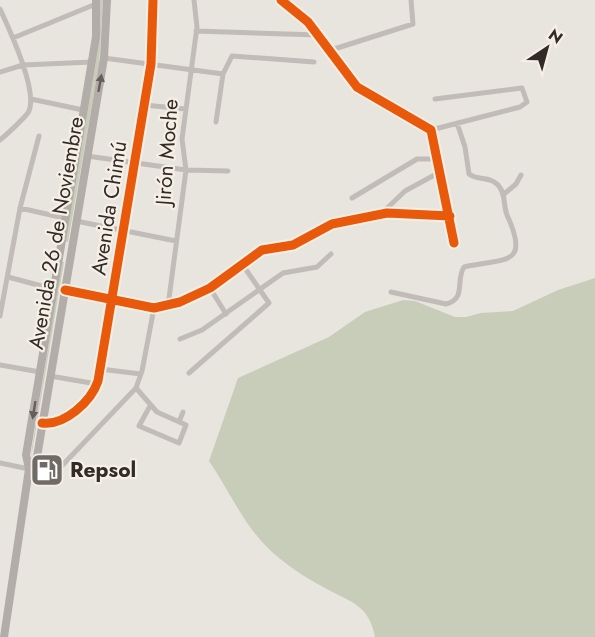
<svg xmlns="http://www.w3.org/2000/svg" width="595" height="637" viewBox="0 0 595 637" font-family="Jost,sans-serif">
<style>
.green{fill:#c8cdb9}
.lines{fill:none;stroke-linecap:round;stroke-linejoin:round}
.street{stroke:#c1bcb7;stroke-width:5}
.secondary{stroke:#b2ada8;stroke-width:8}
.cycleway-casing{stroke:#f6efe5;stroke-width:13}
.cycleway{stroke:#e8590c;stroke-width:9}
.oneway{fill:#655e5a}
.labels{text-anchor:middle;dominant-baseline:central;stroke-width:4.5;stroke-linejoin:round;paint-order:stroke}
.street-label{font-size:21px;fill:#312a26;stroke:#f6efe5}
.poi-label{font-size:21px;font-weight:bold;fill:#312a26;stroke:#f6efe5;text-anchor:start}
</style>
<rect width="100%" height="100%" fill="#e8e4de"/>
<!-- green -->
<path class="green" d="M100,0H103L99,65L68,242H65L99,44Z
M62,262H64L31,458L32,447Z
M595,278V637H375C369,604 350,602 325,588C306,578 284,564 268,548C243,524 229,490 209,461L238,378L329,337L365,312L403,300L415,301L455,317H466L481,313L513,311L558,290Z"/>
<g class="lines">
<!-- street -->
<path class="street" d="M281,0L308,22L357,87L431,130L454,243
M0,9C9,29 38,90 29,111C27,116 5,136 0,140
M196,31L319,35
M13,38L96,4
M331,50L413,24L411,0
M104,58L223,74
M0,72L23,65L92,62
M31,99L83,110
M144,105L186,109
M216,122L223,74L232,56L314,62
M431,130L520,107L527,102L522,88L435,99
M87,156L186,170L228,171
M504,194L516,184L521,175
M352,198L417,159H436
M20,208L64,218
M381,214L405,191L440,172
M76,221L176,241
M8,277L53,289
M210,288L226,314
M65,290L154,308L180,302L210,288L262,250L293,245L332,224L387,213L450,216
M391,292L446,304C467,298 455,281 464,267C504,258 531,267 507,215C503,205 506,193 498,185C490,176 478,181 469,174L465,147L457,123
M168,306L186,170L182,139L197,27L194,0
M0,316L20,208L39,136
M180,339L202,330L283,273L317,267L331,254
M0,365L40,372
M100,369L141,374
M189,373L269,303L242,264
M50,376L97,384
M136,388L157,412L186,425L179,443L139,426L150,406
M179,422L183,412
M42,423C64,426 91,402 98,381L151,64L153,0
M0,463L29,469
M27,479L49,478L55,473L136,388L142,371L154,308"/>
<!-- secondary -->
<path class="secondary" d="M29,469L37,457L104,58L107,0
M4,637L29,469L26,455L96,37V0"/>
<!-- cycleway casing -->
<g class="cycleway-casing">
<path id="cycleway" d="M281,0L308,22L357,87L431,130L454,243
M65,290L154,308L180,302L210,288L262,250L293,245L332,224L387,213L450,216
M42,423C64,426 91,402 98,381L151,64L153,0"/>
</g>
<!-- cycleway -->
<use href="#cycleway" class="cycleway"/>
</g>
<!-- one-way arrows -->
<defs><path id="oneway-solid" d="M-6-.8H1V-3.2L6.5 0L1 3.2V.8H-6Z" transform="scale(1.5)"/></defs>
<g class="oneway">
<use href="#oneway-solid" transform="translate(100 83) rotate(-80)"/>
<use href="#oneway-solid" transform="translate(34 410) rotate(99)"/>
</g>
<!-- icons -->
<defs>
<g id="fuel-square" transform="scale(1.725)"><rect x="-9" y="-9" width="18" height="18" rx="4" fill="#716b66" stroke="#f6efe5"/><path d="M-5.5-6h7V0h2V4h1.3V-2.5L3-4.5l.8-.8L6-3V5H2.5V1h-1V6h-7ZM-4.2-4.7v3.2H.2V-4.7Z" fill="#fff"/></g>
</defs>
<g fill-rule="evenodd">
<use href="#fuel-square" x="47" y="470"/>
</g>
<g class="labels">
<!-- street labels -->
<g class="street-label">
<text transform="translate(167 152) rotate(-86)">Jirón Moche</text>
<text transform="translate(109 208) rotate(-81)">Avenida Chimú</text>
<text transform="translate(56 233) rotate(-80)">Avenida 26 de Noviembre</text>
</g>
<!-- poi labels -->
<g class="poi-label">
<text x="70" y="470">Repsol</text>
</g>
</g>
<!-- north arrow -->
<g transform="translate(547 48) rotate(36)" stroke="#f6efe5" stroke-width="4.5" paint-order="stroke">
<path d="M0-4.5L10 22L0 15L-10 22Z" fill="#312a26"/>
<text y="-9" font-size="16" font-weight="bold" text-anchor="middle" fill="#312a26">N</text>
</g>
</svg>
